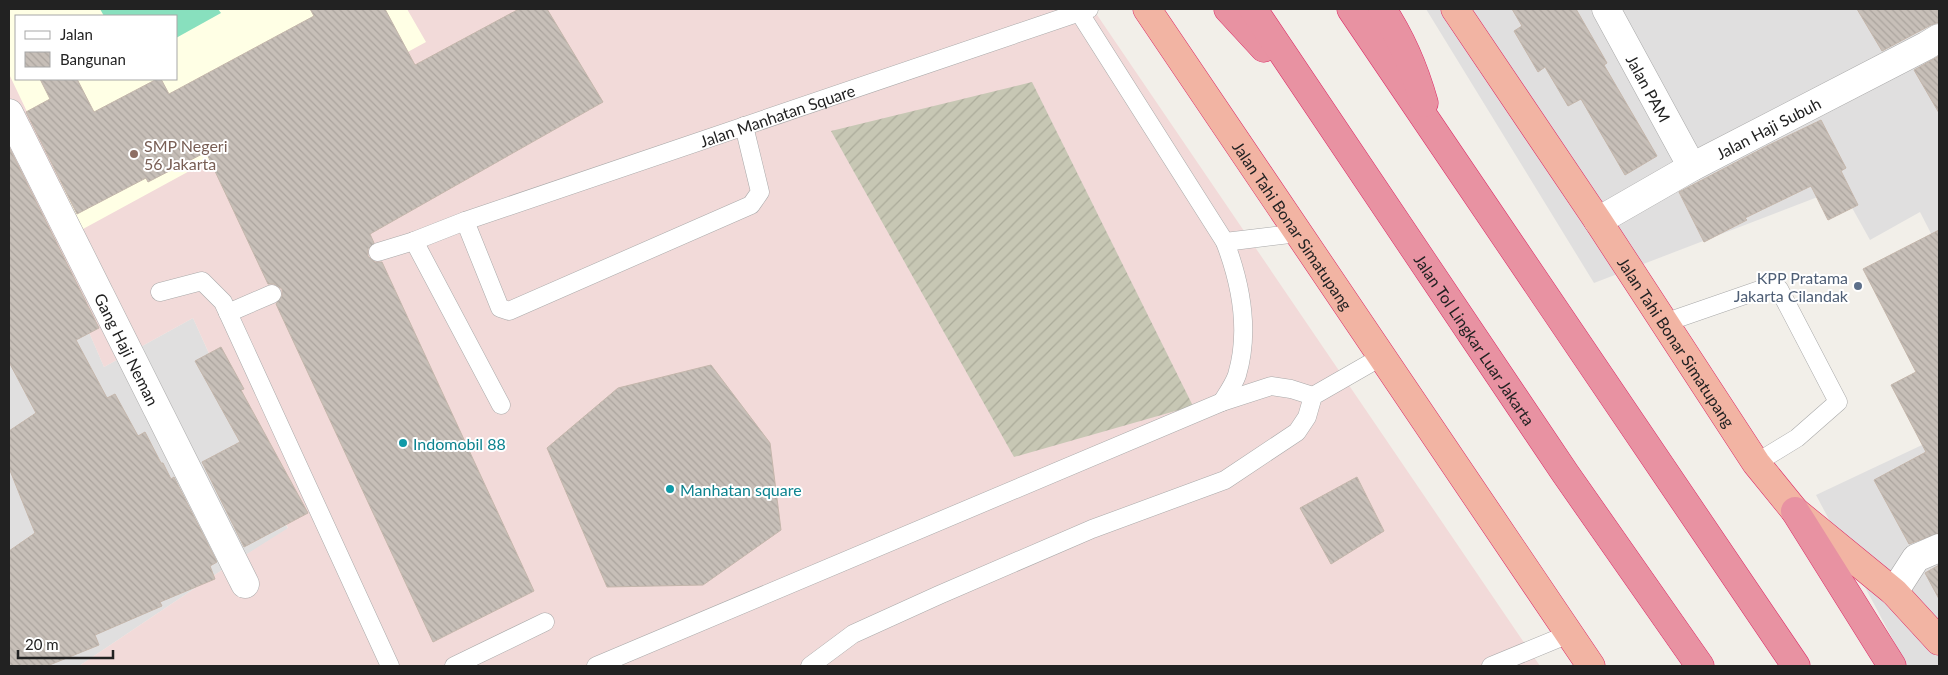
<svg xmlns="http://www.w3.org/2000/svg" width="1948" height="675" viewBox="0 0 1948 675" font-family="Lato,sans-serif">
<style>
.residential{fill:#e0dfdf}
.commercial{fill:#f2dad9;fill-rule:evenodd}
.education{fill:#ffffe5;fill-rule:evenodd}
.construction{fill:url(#construction-furrows)}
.pitch{fill:#88e0be}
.building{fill:url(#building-back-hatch);stroke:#c4b6ab}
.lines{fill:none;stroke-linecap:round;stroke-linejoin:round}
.service-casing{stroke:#a9a9a9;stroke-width:19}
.minor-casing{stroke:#a9a9a9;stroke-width:29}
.trunk-casing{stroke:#dc2a67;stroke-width:29}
.motorway-casing{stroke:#dc2a67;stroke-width:29}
.service{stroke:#fff;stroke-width:18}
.minor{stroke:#fff;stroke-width:28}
.trunk{stroke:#f2b4a3;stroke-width:28}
.motorway{stroke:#e892a2;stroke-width:28}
.education-dot{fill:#8d6e63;stroke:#fff;stroke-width:2}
.service-dot{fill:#5c6f8a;stroke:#fff;stroke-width:2}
.culture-dot{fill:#0f9aa8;stroke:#fff;stroke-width:2}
.labels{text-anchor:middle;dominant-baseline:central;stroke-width:4;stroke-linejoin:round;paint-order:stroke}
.street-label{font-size:16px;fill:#222;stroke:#fff}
.education-label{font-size:16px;fill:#785e54;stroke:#fff;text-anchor:start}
.service-label{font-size:16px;fill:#4e5e75;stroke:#fff;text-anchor:end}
.culture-label{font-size:16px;fill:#0d838f;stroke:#fff;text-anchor:start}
</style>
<defs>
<pattern id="construction-furrows" width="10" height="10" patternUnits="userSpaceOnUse" patternTransform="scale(1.25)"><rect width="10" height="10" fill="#c7c7b4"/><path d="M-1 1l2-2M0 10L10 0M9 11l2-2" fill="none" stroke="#abab9a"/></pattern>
<pattern id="building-back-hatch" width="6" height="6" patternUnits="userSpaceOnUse" patternTransform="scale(1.25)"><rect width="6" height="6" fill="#c7bfb8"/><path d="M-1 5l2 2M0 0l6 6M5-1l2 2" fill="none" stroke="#aba49e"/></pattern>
</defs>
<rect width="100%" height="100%" fill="#f2efe9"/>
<!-- residential -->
<path class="residential" d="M1426,9H1939V249L1920,212L1870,240L1841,188L1594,283Z
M9,146L104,367L193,318L288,529L228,566L79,666H9Z
M1939,437V666H1907L1816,495Z"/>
<!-- commercial -->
<path class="commercial" d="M9,9H1093L1540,666H79L228,566L288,528L193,318L104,367L9,146ZM16,16H176V79H16Z"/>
<!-- education -->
<path class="education" d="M9,9H407L426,42L83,229L9,74ZM16,16H176V79H16Z"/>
<!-- construction -->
<path class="construction" d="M1032,82L1193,406L1014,457L831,131Z"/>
<!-- pitch -->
<path class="pitch" d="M100,9H218L221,13L176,38V16H104Z"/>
<!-- building -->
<path class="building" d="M310,9H385L415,65L519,9H547L603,102L370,234L374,243L368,249V256L375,262H382L534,591L433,642L276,304L282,296V289L274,284H268L206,152L148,182L146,178L77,214L26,112L50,99L40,79H77L94,112L157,79H161L169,94L314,16Z
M1512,9H1576L1607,63L1604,65L1657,156L1625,175L1581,99L1568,106L1545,67L1538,72L1514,31L1522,26Z
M1857,9H1939V22L1931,25L1882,51Z
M1939,56V113L1914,70Z
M1821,120L1846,168L1841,171L1858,205L1828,220L1811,186L1745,218L1747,220L1704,242L1679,192L1769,145Z
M9,147L99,328L76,340L107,398L115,394L138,436L145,432L161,463H163L171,479L174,477L217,562L210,566L215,579L160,602L162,606L95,635L99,645L47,666H9V551L35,533L9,468V431L36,413L9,362Z
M1939,230V533L1909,544L1874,480L1926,452L1891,385L1916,372L1863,269Z
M221,347L244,389L241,390L308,513L244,547L202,462L240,442L195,361Z
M711,365L770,443L781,530L703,585L607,587L547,448L618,388Z
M1357,477L1384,531L1331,564L1300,508Z
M1939,565V599L1925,573Z"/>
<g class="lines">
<!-- service casing -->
<g class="service-casing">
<g id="service">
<path d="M1079,12L1225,242C1241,284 1250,331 1237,375C1234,384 1227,394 1222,402"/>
<path d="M465,221L500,308L509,311L751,205L760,192L744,126"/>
<path d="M414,241L501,405"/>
<path d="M1225,242L1298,233"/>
<path id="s1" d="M378,252L414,241L465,221L1089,9"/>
<path d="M160,292L202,281L223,302L390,666"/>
<path d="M228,313L272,294"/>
<path d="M1664,323L1771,286L1779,289L1838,402L1797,438L1756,463"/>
<path d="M454,666L545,622"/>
<path d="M596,666L1222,402L1271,386L1291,389L1313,396"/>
<path d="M810,666L853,634L939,595L1092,529L1225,480L1297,432L1307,417L1313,396L1381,357"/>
<path d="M1491,666L1569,634"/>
</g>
</g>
<!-- minor casing -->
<g class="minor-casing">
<g id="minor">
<path id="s2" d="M1606,9L1692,167"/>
<path id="s3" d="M9,113L245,584"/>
<path id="s4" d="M1598,221L1692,167L1926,46L1939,38"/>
<path d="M1894,592L1916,558L1939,548"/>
</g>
</g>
<!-- trunk casing -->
<g class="trunk-casing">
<g id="trunk">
<path id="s5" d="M1147,9L1591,666"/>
<path id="s6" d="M1455,9L1598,221L1756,463L1795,511L1894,592L1939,641"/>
</g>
</g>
<!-- motorway casing -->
<g class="motorway-casing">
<g id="motorway">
<path d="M1228,9L1264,48"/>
<path id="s7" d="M1253,9L1565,473L1700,666"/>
<path d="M1351,9L1796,666"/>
<path d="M1382,9C1402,39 1414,67 1424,103"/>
<path d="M1795,511L1892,666"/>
</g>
</g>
<!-- service -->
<use href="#service" class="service"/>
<!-- minor -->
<use href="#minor" class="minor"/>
<!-- trunk -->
<use href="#trunk" class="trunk"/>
<!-- motorway -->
<use href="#motorway" class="motorway"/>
</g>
<!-- markers -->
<circle class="education-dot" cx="134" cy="154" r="5"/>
<circle class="service-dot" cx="1858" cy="286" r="5"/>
<g class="culture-dot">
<circle cx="403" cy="443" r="5"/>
<circle cx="670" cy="489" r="5"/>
</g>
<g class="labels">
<!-- street labels -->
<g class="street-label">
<text stroke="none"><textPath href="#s2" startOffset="90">Jalan PAM</textPath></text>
<text stroke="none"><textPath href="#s1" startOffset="422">Jalan Manhatan Square</textPath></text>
<text stroke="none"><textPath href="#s4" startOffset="194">Jalan Haji Subuh</textPath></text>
<text stroke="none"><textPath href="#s5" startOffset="261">Jalan Tahi Bonar Simatupang</textPath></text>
<text stroke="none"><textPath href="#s7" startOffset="398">Jalan Tol Lingkar Luar Jakarta</textPath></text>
<text stroke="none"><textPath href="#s6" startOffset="400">Jalan Tahi Bonar Simatupang</textPath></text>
<text stroke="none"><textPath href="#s3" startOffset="264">Gang Haji Neman</textPath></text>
</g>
<!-- education labels -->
<g class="education-label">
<text x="144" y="145">SMP Negeri<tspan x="144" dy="18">56 Jakarta</tspan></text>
</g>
<!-- service labels -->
<g class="service-label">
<text x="1848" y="277">KPP Pratama<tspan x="1848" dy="18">Jakarta Cilandak</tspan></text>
</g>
<!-- culture labels -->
<g class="culture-label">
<text x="413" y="443">Indomobil 88</text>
<text x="680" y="489">Manhatan square</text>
</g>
</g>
<!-- border -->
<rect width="1948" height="675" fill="none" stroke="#222222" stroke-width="20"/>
<!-- legend -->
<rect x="15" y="15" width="162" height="65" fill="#ffffff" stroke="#a7a7a7"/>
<rect x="25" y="31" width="25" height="8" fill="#ffffff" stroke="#a7a7a7"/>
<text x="60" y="40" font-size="15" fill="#222222">Jalan</text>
<rect x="25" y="52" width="25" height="15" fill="url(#building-back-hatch)" stroke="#a7a7a7"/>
<text x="60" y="65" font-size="15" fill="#222222">Bangunan</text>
<!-- scale -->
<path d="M18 650v8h95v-8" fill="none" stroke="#222222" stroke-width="2.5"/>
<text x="25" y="650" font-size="15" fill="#222222" stroke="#ffffff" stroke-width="4" paint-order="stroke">20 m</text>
</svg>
